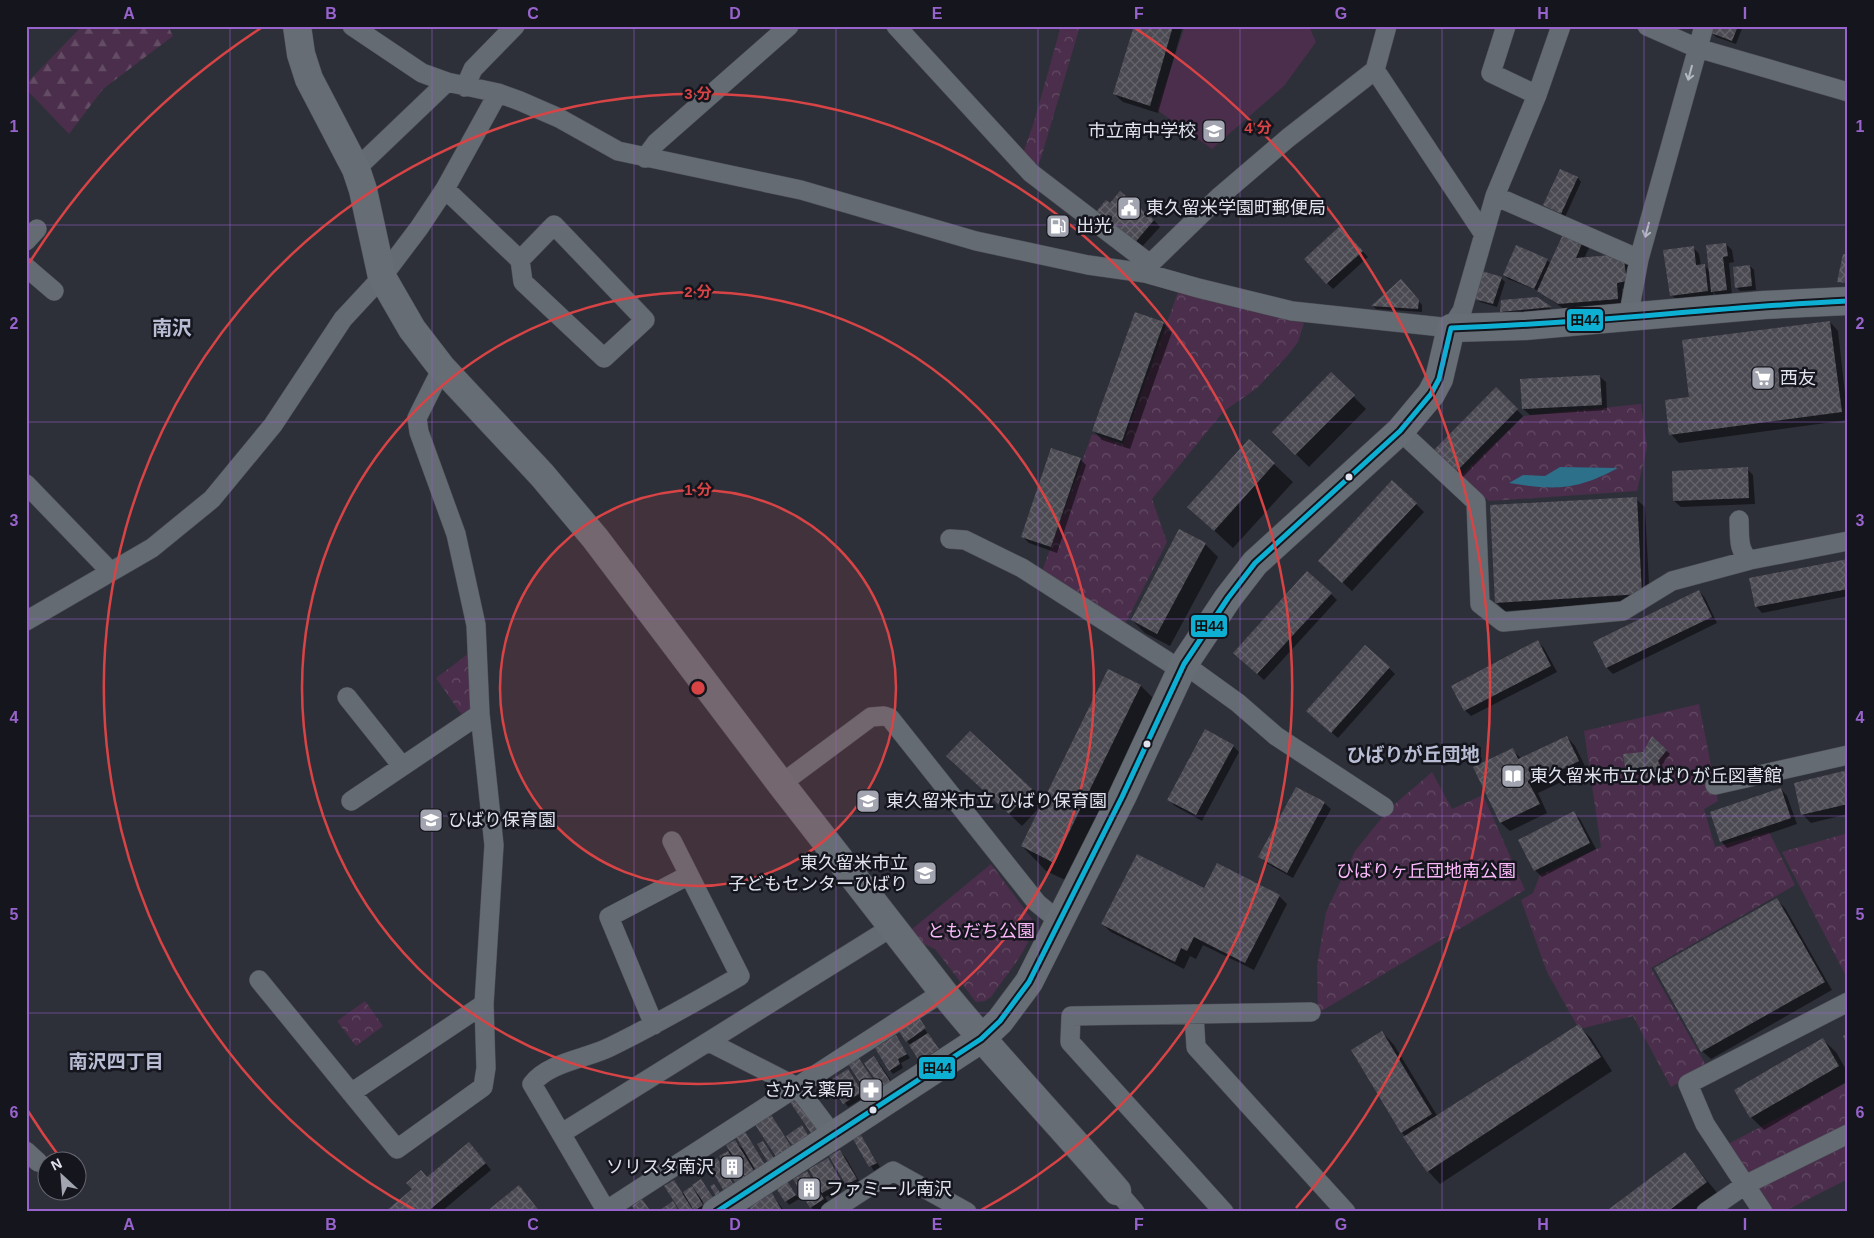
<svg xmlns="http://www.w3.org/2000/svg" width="1874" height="1238" viewBox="0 0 1874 1238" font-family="Arial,'Noto Sans JP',sans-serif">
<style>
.grass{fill:#4a2e4b}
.forest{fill:url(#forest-firs)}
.park{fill:url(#park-crowns)}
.water{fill:#2d708a}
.shadow{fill:#0007}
.building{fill:url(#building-cross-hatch)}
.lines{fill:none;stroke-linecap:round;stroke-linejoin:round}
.street-casing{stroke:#4b4d55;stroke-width:20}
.secondary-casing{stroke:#4b4d55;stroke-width:29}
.street{stroke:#646b72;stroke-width:19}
.secondary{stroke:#676d75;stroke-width:28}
.bus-1-casing{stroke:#14151d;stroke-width:9}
.bus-1{stroke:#0dafd3;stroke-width:5}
.oneway{stroke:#b5b9c3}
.grid{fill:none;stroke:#9963cd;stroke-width:1;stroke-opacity:0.55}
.ring{fill:none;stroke:#d84446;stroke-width:2.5}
.bus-dot{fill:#e0e3ee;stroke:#14151d;stroke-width:2}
.labels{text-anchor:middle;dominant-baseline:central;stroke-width:5;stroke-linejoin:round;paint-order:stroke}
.poi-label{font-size:18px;fill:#e0e3ee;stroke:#14151d;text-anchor:start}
.park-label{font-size:18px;fill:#fbb9fa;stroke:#14151d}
.neighbourhood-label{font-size:19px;font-weight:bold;fill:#b9bdd4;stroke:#14151d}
.quarter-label{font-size:20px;font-weight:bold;fill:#b9bdd4;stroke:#14151d}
.centre{fill:#d84446;stroke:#14151d;stroke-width:2.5}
.ring-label{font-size:15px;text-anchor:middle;font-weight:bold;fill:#d84446;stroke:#14151d;stroke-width:5;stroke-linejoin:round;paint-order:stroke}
.line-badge{stroke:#14151d;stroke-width:2}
.pale-badge-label{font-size:14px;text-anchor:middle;font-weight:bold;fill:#111}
.neatline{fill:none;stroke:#9963cd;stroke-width:2}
.grid-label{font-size:16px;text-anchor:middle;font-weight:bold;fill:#9963cd}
</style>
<defs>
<pattern id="forest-firs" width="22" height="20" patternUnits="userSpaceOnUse" patternTransform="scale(1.25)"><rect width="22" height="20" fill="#4a2e4b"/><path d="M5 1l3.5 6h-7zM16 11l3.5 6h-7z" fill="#644c65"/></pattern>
<pattern id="park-crowns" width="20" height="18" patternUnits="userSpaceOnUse" patternTransform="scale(1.25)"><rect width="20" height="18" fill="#4a2e4b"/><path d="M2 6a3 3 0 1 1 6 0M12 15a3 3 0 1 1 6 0" fill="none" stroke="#644c65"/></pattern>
<pattern id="building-cross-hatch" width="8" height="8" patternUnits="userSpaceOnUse" patternTransform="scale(1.25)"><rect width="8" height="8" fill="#4b4a52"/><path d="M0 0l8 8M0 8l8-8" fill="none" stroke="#65646b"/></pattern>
</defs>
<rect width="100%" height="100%" fill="#2e3039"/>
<!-- grass -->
<path class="grass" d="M1185,26H1309L1316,42L1284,86L1212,149L1157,110Z"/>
<!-- forest -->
<path class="forest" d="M82,26H168L173,36L103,89L69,134L26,89V84Z"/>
<!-- park -->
<path class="park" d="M1061,26H1080L1041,158L1034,173L1021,159L1034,122Z
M1178,292L1304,323L1298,342L1289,354L1257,388L1223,412L1152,499L1167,542L1123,628L1041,574L1092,434L1123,444Z
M1641,404L1647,447L1637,491L1489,501L1460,476L1524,416Z
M468,654L473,712L464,718L436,678Z
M1699,704L1718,801L1704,809L1715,847L1769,832L1795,885L1651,968L1707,1067L1671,1087L1633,1016L1579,1029L1547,972L1521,900L1533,893L1540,875L1601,847L1584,731Z
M1432,772L1452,809L1483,795L1525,890L1318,1013L1317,966L1326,912L1355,851L1389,809Z
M1848,833V980L1782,852Z
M991,864L1034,922C1030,950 1007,973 991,997L985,1001L976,1002L935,949L905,935Z
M365,1001L383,1026L356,1046L337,1021Z
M1848,1082V1179L1783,1212H1771L1726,1145Z"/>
<!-- water -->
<path class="water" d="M1560,467L1618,468C1575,491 1556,490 1509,483L1523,475L1545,476Z"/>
<!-- shadow -->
<path class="shadow" d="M1135,26H1183L1158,113L1123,102L1114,94Z
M1715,26H1743L1736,44L1716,37L1712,33Z
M1578,178L1581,182L1565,217L1545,205Z
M1103,219L1154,220L1160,227L1139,250Z
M1566,232L1590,246L1584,258L1629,261L1632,287L1622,289L1623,305L1565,310L1539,291L1508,279L1504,275L1547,260L1551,264Z
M1346,234L1368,257L1333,289L1327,283Z
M1726,244L1732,250L1734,262L1729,263L1732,296L1718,297L1713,292L1714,297L1678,302L1672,295L1693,247L1699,254L1701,266L1704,265L1710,271Z
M1750,266L1754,270L1756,290L1740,291L1736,287Z
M1501,278L1505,282L1497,307L1480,302L1476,298Z
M1405,285L1422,305V312L1376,309L1373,306Z
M1537,298L1556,313L1508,318L1502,311Z
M1830,322L1838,331L1848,420L1679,443L1671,434Z
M1163,323L1172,332L1130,449L1102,440L1094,431Z
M1331,374L1366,409L1309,467L1274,432Z
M1599,376L1606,382L1607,410L1530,415L1523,409Z
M1496,389L1523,416L1461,479L1434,452Z
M1249,441L1293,482L1233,548L1189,507Z
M1080,459L1086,465L1057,553L1029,543L1023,537Z
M1747,469L1753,475L1755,504L1681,507L1674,501Z
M1636,499L1645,507L1650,603L1504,611L1496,602Z
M1416,504L1424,512L1352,591L1328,569Z
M1205,544L1218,557L1170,646L1145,633L1132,620Z
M1848,560V596L1762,613L1756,606Z
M1699,591L1705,598L1717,623L1613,674L1607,668L1595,642Z
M1331,594L1337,600L1264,680L1241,659Z
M1538,642L1544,648L1557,672L1471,716L1465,710Z
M1389,668L1395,674L1338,738L1314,717Z
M1141,686L1165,710L1078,886L1046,871L1022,846L1041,806L1022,826L961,769L970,733L1044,802Z
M1567,737L1575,746L1587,770L1538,793L1547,813L1510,831L1501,823L1475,768L1512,750L1522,759Z
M1652,738L1670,754L1662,765L1668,779L1654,786L1645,774L1632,776L1628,772L1644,753Z
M1233,746L1239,752L1202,821L1175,806L1169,800Z
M1848,772V814L1811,823L1802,814Z
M1297,789L1324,803L1331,809L1293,878L1266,863L1260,857Z
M1781,789L1787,796L1797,824L1727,848L1721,841Z
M1574,813L1580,819L1596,849L1542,877L1535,870L1520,840Z
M1205,890L1279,896L1287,904L1254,970L1203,945L1196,959L1190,956L1184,969L1111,932L1102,924Z
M1777,900L1785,908L1832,990L1711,1059L1702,1051Z
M917,1018L942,1054L925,1065L907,1041Z
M1578,1026L1591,1038L1612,1071L1440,1184L1428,1171L1402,1132L1382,1032L1394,1045L1438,1117Z
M896,1037L910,1058L901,1063L903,1068L893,1074L890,1070Z
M1823,1040L1836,1052L1848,1073V1081L1764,1130L1751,1117Z
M874,1058L880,1064L896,1088L881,1087Z
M858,1059L882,1093L874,1099Z
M848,1071L865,1097L848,1107L831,1081Z
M744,1131L769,1170L755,1168L761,1179L743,1189L721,1157L731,1150L735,1142L745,1151Z
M861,1136L880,1167L874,1171L855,1140Z
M475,1150L491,1170L441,1212H387L427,1178Z
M840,1151L846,1158L862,1186L853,1191L847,1185L831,1157Z
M1685,1154L1719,1195L1696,1212H1607Z
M828,1159L845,1186L825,1197L832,1208L826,1212H816L811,1207L807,1173L817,1183Z
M717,1160L739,1192L731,1197Z
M701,1180L717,1204L702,1202L708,1212H697L692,1207L694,1212H682V1194L691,1188L700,1196Z
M787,1183L799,1199L789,1205L786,1201Z
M772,1194L785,1212H754Z"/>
<!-- building -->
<path class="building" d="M1134,26H1173L1150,106L1113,94Z
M1714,26H1738L1732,41L1711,33Z
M1560,169L1578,177L1561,214L1543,205Z
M1120,191L1154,220L1133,245L1095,213L1106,200L1110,203Z
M1340,226L1363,251L1326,284L1304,259Z
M1565,230L1584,239L1576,258L1623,254L1627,281L1617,283L1618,299L1558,304L1537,291Z
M1726,243L1728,256L1723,257L1727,290L1711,292L1706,245Z
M1516,245L1548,259L1534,289L1503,275Z
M1694,246L1696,265L1705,264L1708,291L1670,296L1663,250Z
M1843,254L1848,255V283L1837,282Z
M1750,265L1752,286L1735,288L1733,267Z
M1482,271L1502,277L1493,304L1474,299Z
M1401,279L1419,300L1418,309L1371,306Z
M1537,297L1552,307L1500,312L1501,300Z
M1135,312L1164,322L1122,441L1092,431Z
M1830,321L1842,412L1669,435L1665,400L1689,397L1682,340Z
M1331,372L1355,395L1295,455L1272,432Z
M1600,375L1602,405L1522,409L1520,379Z
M1496,387L1518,409L1454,474L1432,452Z
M1249,439L1275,463L1214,531L1187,507Z
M1051,448L1081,458L1051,547L1021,537Z
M1748,467L1749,498L1673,501L1672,471Z
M1392,480L1417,503L1342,583L1318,561Z
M1637,497L1642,594L1495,603L1490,505Z
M1179,529L1206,543L1157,634L1131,620Z
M1848,559V589L1755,607L1749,578Z
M1307,571L1332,593L1257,674L1233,653Z
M1699,590L1712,617L1606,668L1593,642Z
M1538,640L1551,666L1464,711L1451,686Z
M1365,645L1390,667L1331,733L1306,711Z
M1108,669L1141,685L1054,863L1021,846Z
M1205,729L1234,745L1196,815L1167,800Z
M970,731L1032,789L1009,814L946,756Z
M1567,736L1579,761L1530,785L1540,804L1500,823L1473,767L1513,748L1518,759Z
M1652,736L1667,750L1658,761L1665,775L1649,783L1642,770L1626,772L1623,754L1643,752Z
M1848,770V804L1801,815L1794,783Z
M1296,787L1325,802L1287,873L1258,857Z
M1781,788L1791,818L1720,842L1710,812Z
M1574,811L1590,843L1534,871L1518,840Z
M1137,854L1204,888L1217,863L1280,895L1245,963L1194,937L1187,951L1181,948L1175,962L1101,924Z
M1777,898L1825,982L1701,1052L1654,968Z
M918,1016L926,1028L906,1042L898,1030Z
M1579,1024L1601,1057L1427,1172L1403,1137Z
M1382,1031L1432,1114L1401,1133L1351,1050Z
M928,1033L939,1049L920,1062L909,1045Z
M1848,1034V1046L1843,1036Z
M896,1035L907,1054L898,1059L900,1064L889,1071L875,1048Z
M1823,1038L1839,1066L1750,1118L1734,1090Z
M874,1056L890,1081L881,1088L864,1063Z
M858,1057L879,1089L869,1096L848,1064Z
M848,1069L862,1092L843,1104L829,1081Z
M796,1098L819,1132L813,1136L790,1102Z
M770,1113L792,1148L777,1158L754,1123Z
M802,1125L809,1137L792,1145L786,1136Z
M744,1130L766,1166L756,1171L735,1135Z
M861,1135L877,1163L869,1167L853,1139Z
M735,1140L755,1172L746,1178L726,1145Z
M763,1141L775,1160L769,1164L757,1144Z
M469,1142L486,1163L427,1212H385L412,1189L406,1183L421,1170L427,1177Z
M840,1150L857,1179L846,1185L829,1156Z
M728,1151L745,1178L736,1184L719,1156Z
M1685,1152L1707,1182L1667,1212H1605Z
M717,1158L734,1185L724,1191L708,1164Z
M828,1158L842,1182L822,1193L809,1169Z
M807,1171L824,1199L810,1208L793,1179Z
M701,1179L714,1199L705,1205L692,1185Z
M674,1180L694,1212H681L664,1186Z
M787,1181L796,1195L785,1202L776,1188Z
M714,1184L721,1194L716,1196L710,1186Z
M519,1185L540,1212H486Z
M692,1186L703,1205L694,1211L683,1192Z
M772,1193L783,1212H752L749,1207Z
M642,1199L651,1212H636L632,1206Z
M673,1201L679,1212H657Z"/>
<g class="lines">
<!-- street casing -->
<g class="street-casing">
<path id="street" d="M352,26L422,73L447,82L498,93L520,101L559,118L618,151L801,190L976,241L1088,265L1145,273L1198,288L1292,311L1451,328L1462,311L1495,196L1537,95L1561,26
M896,26L1031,173L1150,264
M1506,26L1491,73L1537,95
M1647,26L1697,48L1848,92
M1375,70L1483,233
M465,87L473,69L515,26
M645,158L656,143L789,26
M356,169L447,82
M445,189L520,260L554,225L645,320L604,358L523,282L520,260
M1495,196L1639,259
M26,241L37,229
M26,267L54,291
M1145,273L1150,264L1219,197L1288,138L1375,70L1387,26
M1628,318L1639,259L1704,26
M1400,431L1476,502L1480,604L1503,622L1623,611L1672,581L1750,560
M26,484L110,571
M1739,520C1740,534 1737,551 1750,560L1848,541
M950,539L965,540L1022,568L1181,670
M26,621L152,548L212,499L273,425L343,319L382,277L419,228L445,189L498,93
M1184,664L1238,703L1276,736L1384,807
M347,697L402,766
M781,784L871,717L884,716L890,718L1037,903L1059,921
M1715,785L1848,755
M351,801L480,714
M259,980L397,1149L483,1087L486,1068L484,1004L494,845L480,714L476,625L456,534L419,432L417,418L442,368
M1194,1014L1196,1047L1346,1212
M654,1025L609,917L689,875
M709,1042L797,1087L833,1135
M351,1093L484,1004
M562,1133L892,927
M26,1151L38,1162
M1117,1191L1135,1212
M607,1210L943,992
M607,1212L532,1084C549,1062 586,1059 610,1047C655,1025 697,1001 740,976L672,841
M830,1212L893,1171L967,1212
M1224,1212L1070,1042L1071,1016L1311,1012
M1706,1212L1745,1185L1848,1134
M1763,1212L1705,1124L1688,1084L1848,1002"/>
</g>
<!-- secondary casing -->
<g class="secondary-casing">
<path id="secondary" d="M297,26L301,54L309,79L356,169L363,190L382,277L412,329L442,368L542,475L595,538L781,784L943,992C998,1060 1060,1124 1117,1191
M716,1212L981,1039L1000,1021L1029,982L1122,797L1184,664L1228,598L1255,563L1400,431L1431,394L1439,379L1451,328L1525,326L1764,305L1848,301"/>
</g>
<!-- street -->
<use href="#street" class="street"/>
<!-- secondary -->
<use href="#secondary" class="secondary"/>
<!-- bus-1 casing -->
<g class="bus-1-casing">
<path id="bus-1" d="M716,1212L981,1039L1000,1021L1029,982L1122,797L1184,664L1228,598L1255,563L1400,431L1431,394L1439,379L1451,328C1584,324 1715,307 1848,301"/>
</g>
<!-- bus-1 -->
<use href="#bus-1" class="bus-1"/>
</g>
<!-- one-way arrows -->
<defs><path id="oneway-shaft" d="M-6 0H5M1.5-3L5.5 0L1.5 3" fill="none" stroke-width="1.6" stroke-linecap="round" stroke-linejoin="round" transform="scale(1.25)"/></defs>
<g class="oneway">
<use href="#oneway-shaft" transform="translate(1690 73) rotate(105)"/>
<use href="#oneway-shaft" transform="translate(1647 230) rotate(105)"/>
</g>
<!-- grid -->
<path class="grid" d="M230,26V1212M432,26V1212M634,26V1212M836,26V1212M1038,26V1212M1240,26V1212M1442,26V1212M1644,26V1212M26,225H1848M26,422H1848M26,619H1848M26,816H1848M26,1013H1848"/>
<!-- distance rings -->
<circle cx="698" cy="688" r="198" fill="#d84446" fill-opacity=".12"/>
<g class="ring">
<circle cx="698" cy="688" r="198"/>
<circle cx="698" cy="688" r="396"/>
<path d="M415 1210A594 594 0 1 1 981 1210"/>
<path d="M61 1159A792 792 0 0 1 26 1108M26 268A792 792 0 0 1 261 28M1135 28A792 792 0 0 1 1296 1208"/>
</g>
<!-- icons -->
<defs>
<g id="school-square" transform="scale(1.25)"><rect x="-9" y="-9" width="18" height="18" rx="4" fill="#a2a4af" stroke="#14151d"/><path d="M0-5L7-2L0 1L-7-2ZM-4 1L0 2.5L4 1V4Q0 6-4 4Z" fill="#fff"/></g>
<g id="civic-square" transform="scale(1.25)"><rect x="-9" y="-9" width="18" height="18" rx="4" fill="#a2a4af" stroke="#14151d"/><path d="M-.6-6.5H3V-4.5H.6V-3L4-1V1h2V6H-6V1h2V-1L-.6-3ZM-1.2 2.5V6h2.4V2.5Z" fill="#fff"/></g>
<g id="fuel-square" transform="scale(1.25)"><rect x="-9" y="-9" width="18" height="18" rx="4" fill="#a2a4af" stroke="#14151d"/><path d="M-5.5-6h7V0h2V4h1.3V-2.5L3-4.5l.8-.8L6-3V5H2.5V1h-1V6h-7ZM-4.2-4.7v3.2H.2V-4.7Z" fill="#fff"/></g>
<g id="supermarket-square" transform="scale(1.25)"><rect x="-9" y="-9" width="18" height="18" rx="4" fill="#a2a4af" stroke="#14151d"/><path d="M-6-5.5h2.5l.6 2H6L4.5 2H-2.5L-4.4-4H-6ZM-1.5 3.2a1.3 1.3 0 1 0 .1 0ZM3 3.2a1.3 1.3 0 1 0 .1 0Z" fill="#fff"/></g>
<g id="library-square" transform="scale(1.25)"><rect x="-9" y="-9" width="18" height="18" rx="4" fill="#a2a4af" stroke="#14151d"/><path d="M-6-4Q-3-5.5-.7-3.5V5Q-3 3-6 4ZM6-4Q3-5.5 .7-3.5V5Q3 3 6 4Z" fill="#fff"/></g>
<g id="pharmacy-square" transform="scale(1.25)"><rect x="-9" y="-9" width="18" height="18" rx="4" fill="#a2a4af" stroke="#14151d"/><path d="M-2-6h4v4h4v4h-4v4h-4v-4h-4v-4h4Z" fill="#fff"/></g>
<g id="building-square" transform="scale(1.25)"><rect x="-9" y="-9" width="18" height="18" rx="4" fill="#a2a4af" stroke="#14151d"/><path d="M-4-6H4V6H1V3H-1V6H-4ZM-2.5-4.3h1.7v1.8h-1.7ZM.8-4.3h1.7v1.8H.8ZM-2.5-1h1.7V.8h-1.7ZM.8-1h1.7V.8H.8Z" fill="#fff"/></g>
</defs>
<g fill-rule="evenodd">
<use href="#school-square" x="1214" y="131"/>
<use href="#civic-square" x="1129" y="208"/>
<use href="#fuel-square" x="1058" y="226"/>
<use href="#supermarket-square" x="1763" y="378"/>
<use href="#library-square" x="1513" y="776"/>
<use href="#school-square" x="868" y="801"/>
<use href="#school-square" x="431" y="820"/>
<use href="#school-square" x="925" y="873"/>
<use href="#pharmacy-square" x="871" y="1090"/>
<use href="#building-square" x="732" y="1167"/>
<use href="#building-square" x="809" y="1189"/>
</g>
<!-- markers -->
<g class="bus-dot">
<circle cx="1349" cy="477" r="4.5"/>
<circle cx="1147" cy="744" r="4.5"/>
<circle cx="873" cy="1110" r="4.5"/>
</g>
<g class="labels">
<!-- poi labels -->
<g class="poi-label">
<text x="1196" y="131" text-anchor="end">市立南中学校</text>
<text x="1146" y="208">東久留米学園町郵便局</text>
<text x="1076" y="226">出光</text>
<text x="1780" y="378">西友</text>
<text x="1530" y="776">東久留米市立ひばりが丘図書館</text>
<text x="886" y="801">東久留米市立 ひばり保育園</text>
<text x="448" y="820">ひばり保育園</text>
<text x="908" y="863" text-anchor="end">東久留米市立<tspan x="908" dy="21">子どもセンターひばり</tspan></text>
<text x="854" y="1090" text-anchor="end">さかえ薬局</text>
<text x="714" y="1167" text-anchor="end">ソリスタ南沢</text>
<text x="826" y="1189">ファミール南沢</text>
</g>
<!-- park labels -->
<g class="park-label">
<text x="1426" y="871">ひばりヶ丘団地南公園</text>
<text x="981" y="931">ともだち公園</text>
</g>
<!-- neighbourhood labels -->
<g class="neighbourhood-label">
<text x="1413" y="754">ひばりが丘団地</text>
<text x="116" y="1061">南沢四丁目</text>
</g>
<!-- quarter labels -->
<g class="quarter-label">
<text x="172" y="328">南沢</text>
</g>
</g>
<circle cx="698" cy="688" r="8" class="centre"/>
<g class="ring-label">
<text x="698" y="99">3 分</text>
<text x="1258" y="133">4 分</text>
<text x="698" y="297">2 分</text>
<text x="698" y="495">1 分</text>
</g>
<g class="line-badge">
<rect x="1566" y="308" width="38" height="24" rx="5" fill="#0dafd3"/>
<rect x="1190" y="614" width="38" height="24" rx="5" fill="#0dafd3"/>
<rect x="918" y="1056" width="38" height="24" rx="5" fill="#0dafd3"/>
</g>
<g class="pale-badge-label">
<text x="1585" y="325">田44</text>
<text x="1209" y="631">田44</text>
<text x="937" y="1073">田44</text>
</g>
<!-- border -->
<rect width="1874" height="1238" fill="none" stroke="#14151d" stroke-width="55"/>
<!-- north arrow -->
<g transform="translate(62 1176) rotate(334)"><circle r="24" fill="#14151d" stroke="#666771"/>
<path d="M0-4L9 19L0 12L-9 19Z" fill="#a2a4af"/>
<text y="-8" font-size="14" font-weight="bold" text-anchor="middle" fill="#e0e3ee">N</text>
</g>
<rect x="28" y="28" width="1818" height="1182" class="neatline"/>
<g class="grid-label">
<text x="129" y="19">A</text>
<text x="331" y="19">B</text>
<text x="533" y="19">C</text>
<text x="735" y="19">D</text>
<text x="937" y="19">E</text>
<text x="1139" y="19">F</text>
<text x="1341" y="19">G</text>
<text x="1543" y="19">H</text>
<text x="1745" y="19">I</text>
<text x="14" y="132">1</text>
<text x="1860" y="132">1</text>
<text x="14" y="329">2</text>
<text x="1860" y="329">2</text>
<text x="14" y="526">3</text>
<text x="1860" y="526">3</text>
<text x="14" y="723">4</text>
<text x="1860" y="723">4</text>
<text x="14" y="920">5</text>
<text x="1860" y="920">5</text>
<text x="14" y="1118">6</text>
<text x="1860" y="1118">6</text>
<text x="129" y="1230">A</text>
<text x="331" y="1230">B</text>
<text x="533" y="1230">C</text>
<text x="735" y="1230">D</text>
<text x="937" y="1230">E</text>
<text x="1139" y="1230">F</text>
<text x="1341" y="1230">G</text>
<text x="1543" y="1230">H</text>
<text x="1745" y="1230">I</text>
</g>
</svg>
